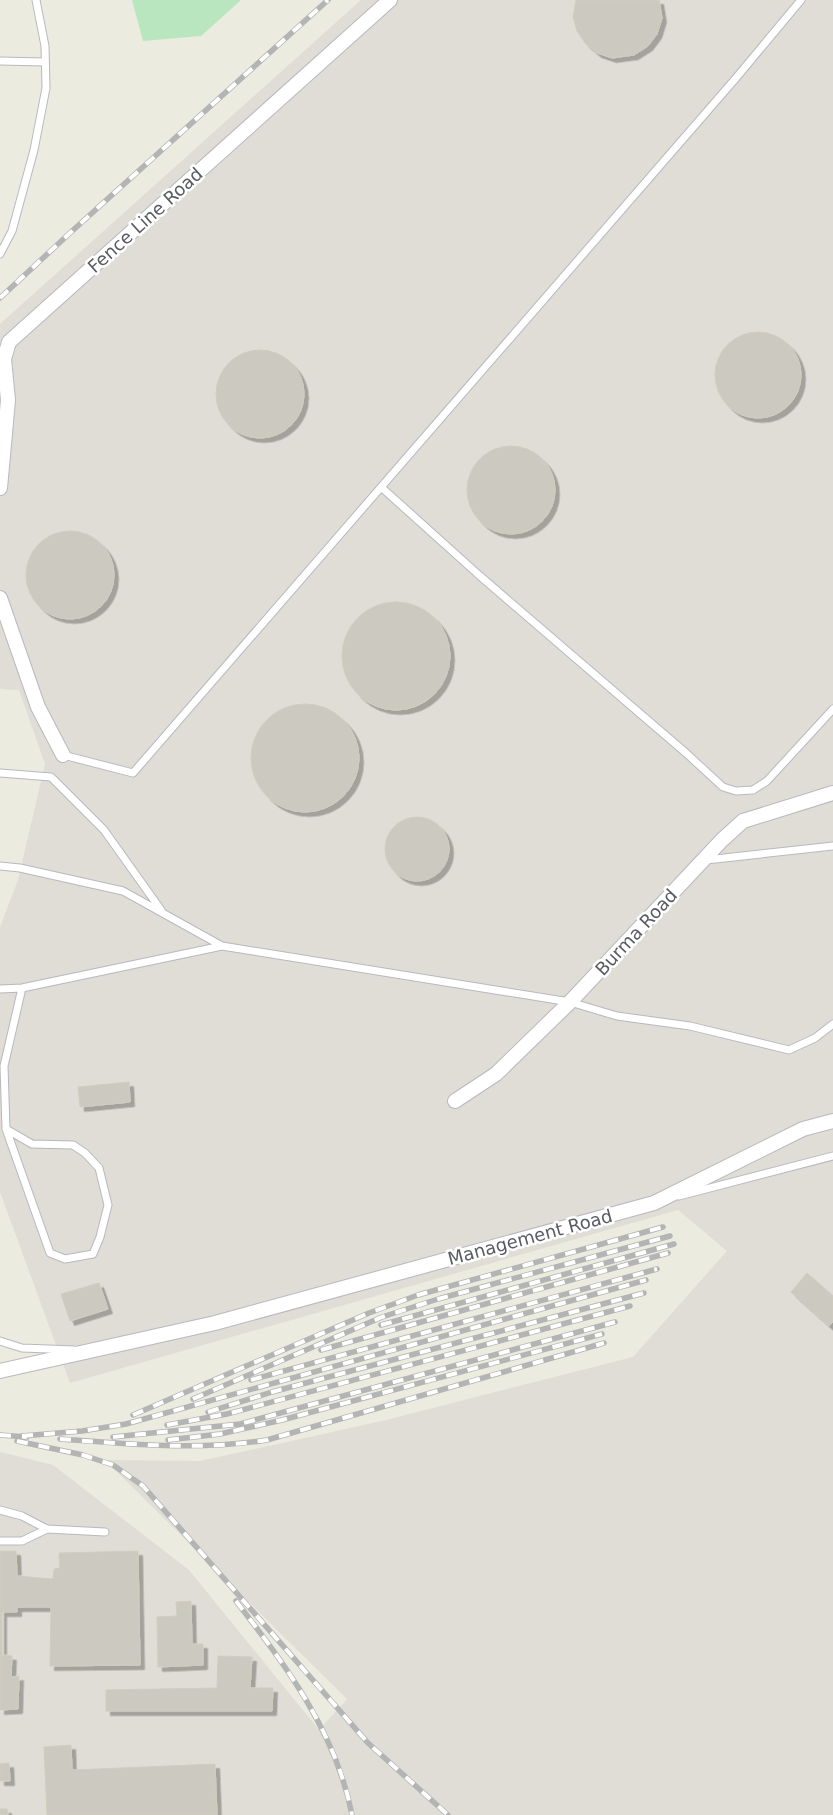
<svg xmlns="http://www.w3.org/2000/svg" width="833" height="1815" viewBox="0 0 833 1815" font-family="'DejaVu Sans',sans-serif">
<style>
.industrial{fill:#dfddd6}
.green{fill:#b9e6be}
.building{fill:#ccc9c0;stroke:#d1cdbd;filter:url(#shadow)}
.lines{fill:none;stroke-linecap:round;stroke-linejoin:round}
.service-casing{stroke:#b7b9bf;stroke-width:9}
.minor-casing{stroke:#b7b9bf;stroke-width:16}
.service{stroke:#fff;stroke-width:7}
.minor{stroke:#fff;stroke-width:14}
.rail-casing{stroke:#b3b4b4;stroke-width:5.5}
.rail{stroke:#fff;stroke-width:4;stroke-dasharray:11;stroke-linecap:butt}
.labels{text-anchor:middle;dominant-baseline:central;stroke-width:5;stroke-linejoin:round;paint-order:stroke}
.street-label{font-size:18px;fill:#585b61;stroke:#fff}
</style>
<defs>
<filter id="shadow"><feDropShadow dx="4.5" dy="4.5" stdDeviation="0" flood-color="#0004"/></filter>
</defs>
<rect width="100%" height="100%" fill="#ecebdf"/>
<!-- industrial -->
<path class="industrial" d="M361,0H833V1815H0V1452L53,1465L189,1570L319,1730L347,1699L105,1460L200,1461L382,1421L633,1357L727,1251L678,1210L70,1383L0,1192V927L18,880L45,764L19,690L1,689L0,686V324Z"/>
<!-- green -->
<path class="green" d="M132,0H241L201,36L143,41Z"/>
<!-- building -->
<path class="building" d="M576,0H659L662,18L657,34L648,46L634,55L612,58L597,53L585,43L577,31L573,17Z
M715 375a43 43 0 1 1 86 0a43 43 0 1 1-86 0Z
M216 394a44 44 0 1 1 88 0a44 44 0 1 1-88 0Z
M467 490a44 44 0 1 1 88 0a44 44 0 1 1-88 0Z
M26 575a44 44 0 1 1 88 0a44 44 0 1 1-88 0Z
M342 656a54 54 0 1 1 108 0a54 54 0 1 1-108 0Z
M251 758a54 54 0 1 1 108 0a54 54 0 1 1-108 0Z
M385 849a32 32 0 1 1 64 0a32 32 0 1 1-64 0Z
M129,1082L130,1102L80,1107L78,1087Z
M807,1273L833,1296V1322L829,1326L791,1292Z
M99,1283L108,1309L70,1321L61,1294Z
M0,1551H16L17,1576L53,1579L54,1569L60,1568L59,1553L138,1551L140,1665L50,1666L51,1607H17V1612H2V1655L12,1656L11,1677L19,1676L18,1709L0,1710Z
M191,1601L192,1644H203V1665L158,1667L157,1617L177,1616L176,1602Z
M218,1656L252,1657L250,1688H273L272,1711H106V1690L217,1688Z
M71,1745L72,1770L215,1764L217,1815H47L44,1747Z
M9,1763L10,1781H0V1764Z
M0,1809H7L8,1815H0Z"/>
<g class="lines">
<!-- service casing -->
<g class="service-casing">
<path id="service" d="M0,61L45,62
M0,254L12,231L34,150L46,88L45,46L36,0
M381,487L480,576L686,753L723,787L736,791L753,790L767,781L833,709
M63,755L133,773L736,78L801,0
M0,773L51,777L104,830L161,910
M706,860L833,846
M0,866L20,868L123,891L222,946L570,1002L617,1016L690,1026L789,1050L815,1038L833,1024
M0,989L22,988L222,946
M6,1129L32,1144L73,1145L85,1153L99,1168L108,1205L100,1237L93,1254L65,1259L50,1253L6,1129L4,1066L22,988
M679,1196L833,1156
M0,1341L22,1348L74,1350
M0,1510L22,1516L47,1529L105,1532
M0,1541H22L47,1529"/>
</g>
<!-- minor casing -->
<g class="minor-casing">
<path id="minor" d="M0,488L8,400L4,359L9,342L390,0
M0,598L38,707L63,755
M455,1101L496,1074L570,1002L722,840L743,821L833,793
M0,1371L215,1323L654,1203L803,1129L833,1121"/>
</g>
<!-- service -->
<use href="#service" class="service"/>
<!-- minor -->
<use href="#minor" class="minor"/>
<!-- rail casing -->
<g class="rail-casing">
<path id="rail" d="M0,298L71,232L328,0
M381,1325L674,1244
M321,1350L668,1253
M251,1380L657,1269
M193,1399L382,1317L438,1299L670,1236
M208,1412L272,1392L644,1293
M133,1415L369,1313L418,1295L663,1227
M167,1425L227,1414L630,1306
M0,1435L27,1437
M22,1436L82,1431L126,1424L646,1280
M113,1437L240,1424L615,1322
M60,1439C129,1444 198,1451 267,1440L604,1343
M168,1440L220,1434L282,1420L602,1334
M17,1441L83,1455L113,1465L143,1486L368,1743L448,1815
M236,1601C286,1666 336,1732 352,1815"/>
</g>
<!-- rail -->
<use href="#rail" class="rail"/>
</g>
<g class="labels">
<!-- street labels -->
<g class="street-label">
<text transform="translate(145 220) rotate(-42)">Fence Line Road</text>
<text transform="translate(636 932) rotate(-47)">Burma Road</text>
<text transform="translate(530 1237) rotate(-15)">Management Road</text>
</g>
</g>
</svg>
